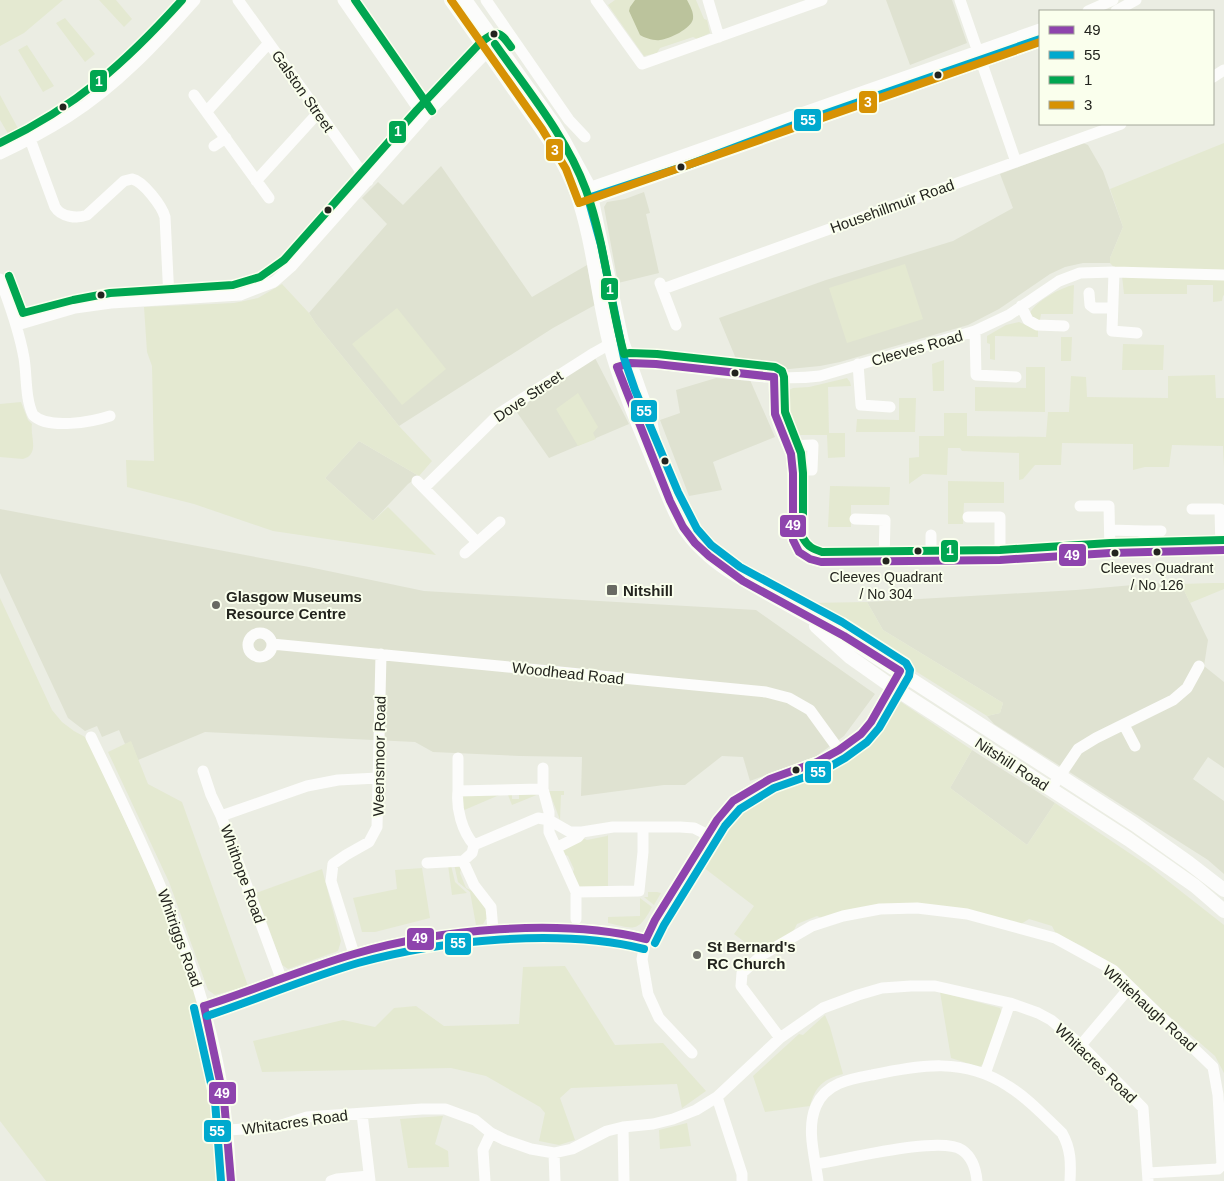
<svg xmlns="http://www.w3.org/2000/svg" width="1224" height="1181" viewBox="0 0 1224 1181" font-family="Helvetica,sans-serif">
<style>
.built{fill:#dfe2d1}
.green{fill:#e4e9d1}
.water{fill:#bbc39c}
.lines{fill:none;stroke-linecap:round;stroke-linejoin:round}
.minor{stroke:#fcfcfb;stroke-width:11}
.major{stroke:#fcfcfb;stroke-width:14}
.bus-1-casing{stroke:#faffed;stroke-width:11}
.bus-2-casing{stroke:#faffed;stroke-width:11}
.bus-3-casing{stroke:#faffed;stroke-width:11}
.bus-4-casing{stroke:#faffed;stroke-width:11}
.bus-1{stroke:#8e44ad;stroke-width:8}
.bus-2{stroke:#00a9ce;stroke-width:8}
.bus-3{stroke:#00a651;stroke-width:8}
.bus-4{stroke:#d79204;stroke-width:8}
.bus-dot{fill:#23241e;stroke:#faffed;stroke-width:2}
.poi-dot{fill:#696a63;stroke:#faffed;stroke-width:2}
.labels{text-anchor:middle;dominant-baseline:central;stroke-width:4;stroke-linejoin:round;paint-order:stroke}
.bus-label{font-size:14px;fill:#23241e;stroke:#faffed}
.street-label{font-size:15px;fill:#23241e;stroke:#faffed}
.poi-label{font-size:15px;font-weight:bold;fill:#23241e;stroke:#faffed;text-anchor:start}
.line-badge{stroke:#faffed;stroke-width:2}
.badge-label{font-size:14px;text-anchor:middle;font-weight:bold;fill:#fff}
</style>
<rect width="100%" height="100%" fill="#ebede3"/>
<!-- built -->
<path class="built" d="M886,0H952L967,43L910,65Z
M1083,143L1088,145L1103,171L1123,227L1110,258V263H1083L1065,267L1050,274L999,309L968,325L840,362L820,366L779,370L739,366L719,318L826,280L953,241L1013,208L1000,174Z
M441,166L532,297L587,265L595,305L553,328L399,426L316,324L309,313L387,224L362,198L378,182L403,205Z
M644,192L650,213L646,214L659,273L618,283L604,207L607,202L625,199Z
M594,356L629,424L549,458L516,411Z
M716,378L750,380L775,437L713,462L722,490L689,496L660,420L680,413L676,390Z
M359,441L419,476L408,484L373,521L325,478Z
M0,509L309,567L424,591L756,610L875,694L844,736L815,757L750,781L743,757L722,756L685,785H664L581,796L582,757L520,756L433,752L415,742L205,732L138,760L131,742L125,744L119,730L102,737L97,726L85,731L68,718L0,573Z
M1156,583L1181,584L1208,640L1204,666L1224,682V768L1208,757L1193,779L1224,801V874L1208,860L994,724L987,716L1000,713L1003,703L883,630L867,602L1076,590Z
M972,750L1055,803L1027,845L950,788Z"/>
<!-- green -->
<path class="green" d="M0,0H63L24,33L0,46Z
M99,0H116L132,19L124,27Z
M615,0H696L704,19L707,20L710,33L697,39L693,37L660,48L657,53L644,56L608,5Z
M65,18L95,54L85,62L56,23Z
M27,45L54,86L43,92L18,50Z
M0,95L20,132L10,137L0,120Z
M1224,143V295L1223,296L1222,301L1213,302V285H1187V294H1124L1122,276L1110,263V258L1123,227L1110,189Z
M905,264L923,319L847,343L829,288Z
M282,284L309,313L316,324L399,426L432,461L419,476L359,441L325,478L373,521L388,507L436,555L273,531L194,504L127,487L126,460L154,461L152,366L147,352L144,307L234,303L258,298Z
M1074,285L1073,314H1041L1040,320H1036L1030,313C1035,302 1061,287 1074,285Z
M397,308L446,369L402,405L352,344Z
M1019,322L1038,330V337L995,336V360L990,359V344L987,343V336L1006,325Z
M1061,337H1072L1071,361H1061Z
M1123,344L1164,345L1163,370H1122Z
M944,360V391H933L932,364Z
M1026,367H1045V412L975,411V387L1026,388Z
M1215,375L1216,398H1224V468L1223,446L1172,445L1169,467H1145L1133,470V444L1062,443L1061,465H1035L1023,479L1019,480V453L962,451L960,448H948L947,475L923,474L909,484V458L919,457V436H944V413H967V436L1046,437L1048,412H1069L1071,376L1086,377L1087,397L1168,398V376Z
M847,378L850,382L851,386L828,387L829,433H845V457L828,458L827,435H800L799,442C784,439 782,410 782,398L785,397L787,391L793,388L809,387Z
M578,393L598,427L593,433L596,439L578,446L556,409Z
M899,398H916L915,432H856L857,419L899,420Z
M21,402L28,420L32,424C30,435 38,449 28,457L23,459L0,457V404Z
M948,481L1004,482V503H964L963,524H948Z
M830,486L890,487L889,505H851V527H828Z
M1213,583H1224V589L1190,603L1181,584Z
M0,598L52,710L62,722L74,731L85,737L96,757L171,922L199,1006L201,1022L212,1062L220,1101L223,1181H46L0,1121Z
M867,602L883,630L1003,703L1000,713L987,716L807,603Z
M901,702L972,750L950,788L1027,845L1055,803L1150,867L1224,925V1073L1215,1056L1108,963L1084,947L1056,934L1052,926L1029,919L1021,924L940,906L824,919L817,916L797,924L793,932L758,952L734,934L754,906L699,864L730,814L758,792L833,762L875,731L890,705Z
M131,741L148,784L182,802L248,986L215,995L208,990L169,882L108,752Z
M549,791H564V795H561L560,820Z
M504,793L462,811V796Z
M512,793V799H519V793L539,794L512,805L508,795Z
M608,835V887L578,888L572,875L574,869L568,856L563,854L561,848L583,838L587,840L607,836Z
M454,864L459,866L461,869L460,873L466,888C480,893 485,905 488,919H486L483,924L476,925L470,892L458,882Z
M448,865H451L455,882L467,893L452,895Z
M422,868L430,918L375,932H362L353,898L397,889L395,870Z
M322,869L341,941L338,951L288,969L282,965L256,893Z
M648,892H657L661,893L654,905L644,897H648Z
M640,898L652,907C638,933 635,929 608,923V917L640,916Z
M565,966L615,1045L663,1043L706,1091L682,1108L677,1084L571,1088L560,1098L575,1140L559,1145L539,1141L545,1113L540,1107L486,1076L451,1068L262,1072L253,1041L343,1020L375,1027L394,1008L416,1006L444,1026L519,1024L523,967Z
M940,992L1000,1008L1002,1013L985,1063L979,1067L951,1058Z
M825,1015L830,1027L843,1074C823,1079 815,1087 810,1106L765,1112L753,1076L799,1034L803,1035Z
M443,1116L435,1144L448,1151L449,1167L408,1168L400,1119Z
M687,1123L691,1146L660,1149L659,1130Z"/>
<!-- water -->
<path class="water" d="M635,0H687C690,6 694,12 693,19C691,29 669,39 660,40C654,41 645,38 640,35L629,11L630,7Z"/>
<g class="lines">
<!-- minor -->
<path class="minor" d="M238,0L368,181
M343,0L424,117
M486,0L569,120L585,137
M596,0L642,64L822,0
M708,0L719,37
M960,0L1016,162
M1088,11L1113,0
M1116,11L1136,0
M1213,77L1224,70
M194,95L269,198
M207,111L269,43
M30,139L55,207C61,217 77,219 87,215L124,181L132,179C143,181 162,206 165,217L169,299
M214,146L226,138
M0,154C23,143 46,131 68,117C117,86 157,43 195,0
M256,181L318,113
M583,190L1040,29
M584,202L1040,42
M1114,272L1112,331L1137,333
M0,279C10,305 19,330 24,358C27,376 25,398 33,415C48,430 92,422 110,416
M660,283L676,325
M663,289L1121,124
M1089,293L1090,305L1094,308H1112
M1021,306L1028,320L1037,325L1064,326
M17,325L75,308L111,303L240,295L274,282L291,267L424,117L493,46
M975,331L976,375L1016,377
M858,364L861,405L890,407
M623,365C641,360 663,365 681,367C727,372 774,382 820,376L975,331L1009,315L1059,281L1080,273L1114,272L1224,275
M774,377L775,414L779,426L791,454L793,473V540L799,552L810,559L821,562L1000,560L1110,553L1224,550
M788,446L813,445L812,470H793
M417,481L477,542
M424,488L500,413L594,353L610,344L618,342
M1080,506H1109L1110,553
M1192,509H1220L1221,550
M968,517H1000V560
M855,519L885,520L884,561
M1110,530L1144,531V552
M1144,531H1161
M465,553L500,522
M931,561V535
M248 645a12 12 0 1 1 24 0a12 12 0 1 1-24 0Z
M272,644L766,692L789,698L810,710L839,750
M1124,725L1135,746
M91,737C140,838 190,940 215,1050C225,1093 229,1137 231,1181
M203,771L211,795L221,816L281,978
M543,789V768
M1051,789L1078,749L1096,738L1173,700L1187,688L1199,666
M458,791V758
M221,816L307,786L338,780L378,778
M474,845L538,818L549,820L570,832H582L613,827H680L694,828L708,835
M556,848L578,837L582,832
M427,863L463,861
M576,892L639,891L643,852V827
M493,930L491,907L474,885L463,861L472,853L474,845C462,831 456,809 458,791L543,789L549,812V832L576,892V919
M354,954L331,881L333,864L346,855L369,842L377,827L381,654
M204,1006C255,990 303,969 354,954C411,937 470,931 529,929C570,928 607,928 646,939
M780,1038L741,986L742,973L762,955L812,926L843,916L880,909L917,908L967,914L1055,938L1113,970L1213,1067L1218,1095L1222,1165L1218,1169L1148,1173
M1081,1045L1130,987
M692,1053L659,1018L648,994L642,959L646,939L655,920L717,820L733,801L770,779L817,762L839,750L861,734L871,722L900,671
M985,1074L1010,1003
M717,1097L742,1174V1181
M362,1114L370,1181
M623,1127L624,1181
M228,1130L275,1127L307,1117L422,1109H445L475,1120L491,1133L505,1140L531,1149L554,1153L572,1149L607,1131L623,1127L653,1124L673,1119L696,1110L717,1097L780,1038L823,1008L858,995L882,988L911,986H935L1010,1003L1038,1013L1051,1020L1081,1045L1143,1108L1148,1181
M554,1153L555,1181
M816,1164C844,1160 941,1135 962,1150C972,1157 976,1170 977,1181
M331,1181L337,1179L369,1176
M485,1181L483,1150L491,1133
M818,1181C815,1157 806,1129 816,1106C826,1083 850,1079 872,1075C920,1065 964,1057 1008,1086C1028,1098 1045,1117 1062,1133C1071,1149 1071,1163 1070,1181"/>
<!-- major -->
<path class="major" d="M451,0C474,32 497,65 520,98C541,128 565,159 577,194C594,243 597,295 610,345C622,389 641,430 658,472C672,503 677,527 704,551C719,566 739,577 758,588C784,603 810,617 836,631L1134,824L1189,863L1224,890
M465,0L553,123L564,141L589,187L622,341L650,420L656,451
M816,626L850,657L891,686L1128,839L1195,886L1224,911"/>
<!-- bus-1 casing -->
<g class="bus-1-casing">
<path id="bus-1" d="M774,377L775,414L791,454L793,473V540L799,552L810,559L821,562L1000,560L1110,553L1224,550
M646,939L655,920L717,820L733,801L770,779L817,762L839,750L861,734L871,722L900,671L844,636L743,581L709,556L695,543L683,527L670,501L617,367L630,363L656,364L774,377
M204,1006C254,990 303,969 354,954C438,929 560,918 646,939
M204,1006L224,1100L231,1181"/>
</g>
<!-- bus-2 casing -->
<g class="bus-2-casing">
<path id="bus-2" d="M655,943L664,925L725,826L740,809L774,788L822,771L845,758L867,742L879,728L909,676L910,670L906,663L842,622L740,567L711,545L697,529L678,492L635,390L624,358L601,245L588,198L688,165L807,120L1040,39
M194,1008L215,1101L221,1181
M207,1016C258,999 307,978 358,963C441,940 560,928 644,949"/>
</g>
<!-- bus-3 casing -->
<g class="bus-3-casing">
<path id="bus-3" d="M355,0L432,111
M495,44C528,91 566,136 586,190C605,243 609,300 624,354L630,353L657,354L775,367L782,371L784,377L785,412L801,453L803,473V538C808,547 813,549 822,552L1000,550L1110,543L1224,540
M0,143C77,106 125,63 182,0
M9,276L23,313L73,300L110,293L233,285L260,277L284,260L417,110L480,43C497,30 499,30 511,47"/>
</g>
<!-- bus-4 casing -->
<g class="bus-4-casing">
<path id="bus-4" d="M451,0L542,129L566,169L579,203L1040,42"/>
</g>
<!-- bus-1 -->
<use href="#bus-1" class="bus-1"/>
<!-- bus-2 -->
<use href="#bus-2" class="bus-2"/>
<!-- bus-3 -->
<use href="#bus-3" class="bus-3"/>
<!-- bus-4 -->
<use href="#bus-4" class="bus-4"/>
</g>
<!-- markers -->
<g class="bus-dot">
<circle cx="494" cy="34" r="4.5"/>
<circle cx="938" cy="75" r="4.5"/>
<circle cx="63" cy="107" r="4.5"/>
<circle cx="681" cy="167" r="4.5"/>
<circle cx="328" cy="210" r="4.5"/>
<circle cx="101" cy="295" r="4.5"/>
<circle cx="735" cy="373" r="4.5"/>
<circle cx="665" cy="461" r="4.5"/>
<circle cx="918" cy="551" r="4.5"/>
<circle cx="1157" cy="552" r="4.5"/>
<circle cx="1115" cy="553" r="4.5"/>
<circle cx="886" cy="561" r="4.5"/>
<circle cx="796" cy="770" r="4.5"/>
</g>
<g class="poi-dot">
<rect x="606" y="584" width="12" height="12" rx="2.5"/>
<circle cx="216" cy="605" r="5"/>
<circle cx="697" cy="955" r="5"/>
</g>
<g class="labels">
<!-- bus labels -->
<g class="bus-label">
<text x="1157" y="568">Cleeves Quadrant<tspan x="1157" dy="17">/ No 126</tspan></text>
<text x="886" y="577">Cleeves Quadrant<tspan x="886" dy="17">/ No 304</tspan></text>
</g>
<!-- street labels -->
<g class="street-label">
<text transform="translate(303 91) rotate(55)">Galston Street</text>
<text transform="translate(892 206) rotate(-20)">Househillmuir Road</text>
<text transform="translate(917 348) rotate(-16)">Cleeves Road</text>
<text transform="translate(528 396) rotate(-34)">Dove Street</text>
<text transform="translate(568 673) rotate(6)">Woodhead Road</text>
<text transform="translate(379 756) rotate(-89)">Weensmoor Road</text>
<text transform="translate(1012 764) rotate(33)">Nitshill Road</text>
<text transform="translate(243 874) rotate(70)">Whithope Road</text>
<text transform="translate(180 938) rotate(70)">Whitriggs Road</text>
<text transform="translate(1150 1008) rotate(42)">Whitehaugh Road</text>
<text transform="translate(1096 1063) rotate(44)">Whitacres Road</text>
<text transform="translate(295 1122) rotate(-8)">Whitacres Road</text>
</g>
<!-- poi labels -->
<g class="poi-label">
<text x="623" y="590">Nitshill</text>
<text x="226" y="596">Glasgow Museums<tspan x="226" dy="17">Resource Centre</tspan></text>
<text x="707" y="946">St Bernard's<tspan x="707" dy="17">RC Church</tspan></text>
</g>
</g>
<g class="line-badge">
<rect x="89" y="69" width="19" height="24" rx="5" fill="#00a651"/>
<rect x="858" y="90" width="20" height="24" rx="5" fill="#d79204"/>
<rect x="793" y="108" width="29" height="24" rx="5" fill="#00a9ce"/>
<rect x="388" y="120" width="19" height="24" rx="5" fill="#00a651"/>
<rect x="545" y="138" width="19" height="24" rx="5" fill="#d79204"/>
<rect x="600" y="277" width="19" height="24" rx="5" fill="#00a651"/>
<rect x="630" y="399" width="28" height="24" rx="5" fill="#00a9ce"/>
<rect x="779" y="514" width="28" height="24" rx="5" fill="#8e44ad"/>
<rect x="940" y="539" width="19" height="24" rx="5" fill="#00a651"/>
<rect x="1058" y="543" width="29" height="24" rx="5" fill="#8e44ad"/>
<rect x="804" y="760" width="28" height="24" rx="5" fill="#00a9ce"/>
<rect x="406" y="927" width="29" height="24" rx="5" fill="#8e44ad"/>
<rect x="444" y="932" width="28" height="24" rx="5" fill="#00a9ce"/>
<rect x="208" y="1081" width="29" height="24" rx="5" fill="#8e44ad"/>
<rect x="203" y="1119" width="29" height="24" rx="5" fill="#00a9ce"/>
</g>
<g class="badge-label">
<text x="99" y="86">1</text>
<text x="868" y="107">3</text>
<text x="808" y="125">55</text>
<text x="398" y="136">1</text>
<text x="555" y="155">3</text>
<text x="610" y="294">1</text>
<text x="644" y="416">55</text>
<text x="793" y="530">49</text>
<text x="950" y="555">1</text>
<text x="1072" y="560">49</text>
<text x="818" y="777">55</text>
<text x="420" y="943">49</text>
<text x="458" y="948">55</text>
<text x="222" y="1098">49</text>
<text x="217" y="1136">55</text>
</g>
<!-- legend -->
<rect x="1039" y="10" width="175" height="115" fill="#faffed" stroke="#a4a79a"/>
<rect x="1049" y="26" width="25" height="8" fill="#8e44ad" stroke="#a4a79a"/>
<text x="1084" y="35" font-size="15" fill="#23241e">49</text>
<rect x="1049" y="51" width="25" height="8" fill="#00a9ce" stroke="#a4a79a"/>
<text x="1084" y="60" font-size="15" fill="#23241e">55</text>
<rect x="1049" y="76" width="25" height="8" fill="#00a651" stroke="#a4a79a"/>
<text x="1084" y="85" font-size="15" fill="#23241e">1</text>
<rect x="1049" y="101" width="25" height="8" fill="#d79204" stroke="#a4a79a"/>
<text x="1084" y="110" font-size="15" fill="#23241e">3</text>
</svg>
